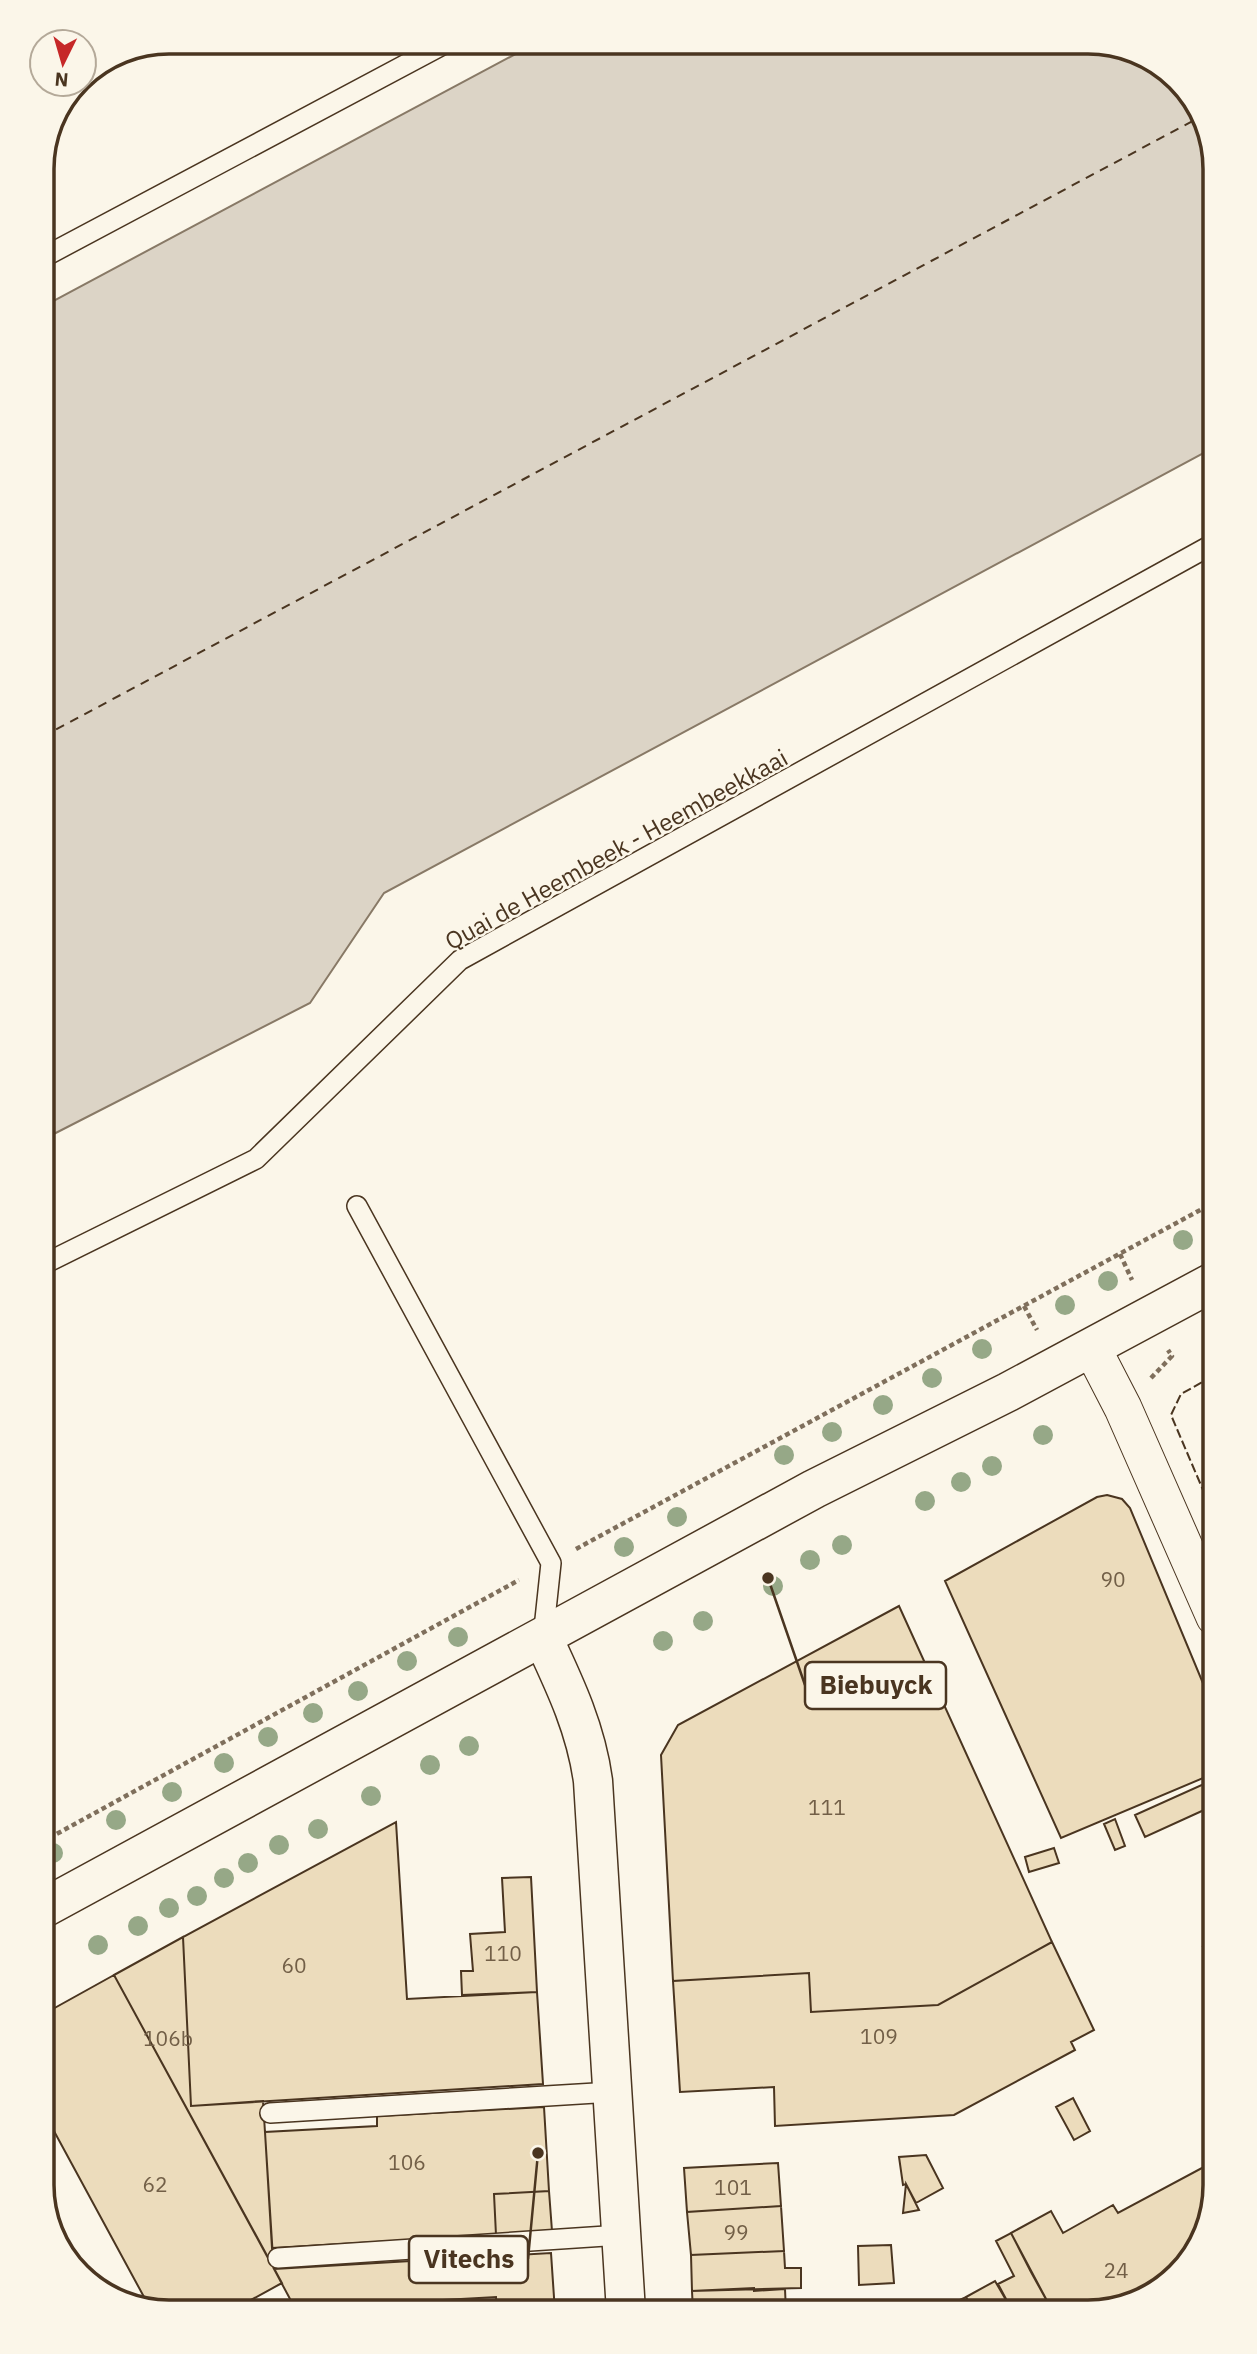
<svg xmlns="http://www.w3.org/2000/svg" width="1257" height="2354" viewBox="0 0 1257 2354" font-family="'IBM Plex Sans',sans-serif">
<style>
.water{fill:#dcd4c6;stroke:#887966;stroke-width:2}
.lines{fill:none;stroke-linecap:round;stroke-linejoin:round}
.ferry{stroke:#4a3520;stroke-width:2;stroke-dasharray:9 7;stroke-linecap:butt}
.building{fill:#ecdcbc;stroke:#4a3520;stroke-width:2}
.service-casing{stroke:#4a3520;stroke-width:22}
.minor-casing{stroke:#4a3520;stroke-width:39}
.tertiary-casing{stroke:#4a3520;stroke-width:41}
.secondary-casing{stroke:#4a3520;stroke-width:41}
.path{stroke:#7f6f5c;stroke-width:4.5;stroke-dasharray:5 3.5;stroke-linecap:butt}
.service{stroke:#fbf6e9;stroke-width:19}
.minor{stroke:#fbf6e9;stroke-width:37}
.tertiary{stroke:#fbf6e9;stroke-width:38}
.secondary{stroke:#fbf6e9;stroke-width:38}
.fence{stroke:#4a3520;stroke-width:2;stroke-dasharray:9 3.5;stroke-linecap:butt}
.tree{fill:#96a887}
.labels{text-anchor:middle;dominant-baseline:central;stroke-width:5;stroke-linejoin:round;paint-order:stroke}
.number-label{font-size:21px;fill:#725f47}
.street-label{font-size:24px;fill:#4a3520;stroke:#fbf6e9}
.rim{fill:none;stroke:#4a3520;stroke-width:3.5}
.leader{fill:none;stroke:#4a3520;stroke-width:2.5}
.callout-dot{fill:#4a3520;stroke:#fbf6e9;stroke-width:2.5}
.callout{fill:#fbf6e9;stroke:#4a3520;stroke-width:2.5}
.callout-label{font-size:26px;text-anchor:middle;font-weight:bold;fill:#4a3520}
</style>
<rect width="100%" height="100%" fill="#fbf6e9"/>
<!-- water -->
<path class="water" d="M538,42H1097L1165,68L1205,120L1215,169V447L384,893L310,1003L42,1140V307Z"/>
<g class="lines">
<!-- ferry -->
<path class="ferry" d="M42,737L1202,116"/>
</g>
<!-- building -->
<path class="building" d="M1107,1495L1122,1499L1130,1508L1215,1712V1773L1061,1838L945,1581L1097,1497Z
M899,1606L1052,1942L938,2005L811,2012L809,1973L673,1981L661,1755L678,1725Z
M1215,1779V1805L1145,1837L1135,1815Z
M1115,1819L1125,1846L1115,1850L1104,1824Z
M396,1822L407,1999L537,1992L543,2084L191,2106L183,1937Z
M1054,1848L1059,1863L1029,1872L1025,1857Z
M531,1877L537,1992L462,1995L461,1971H473L470,1934L505,1932L502,1878Z
M1215,1935V1958L1209,1961L1203,1947L1208,1946L1205,1939Z
M183,1937L191,2106L263,2101L273,2258H268L114,1975Z
M1052,1942L1094,2030L1071,2042L1075,2050L954,2115L775,2126L774,2087L680,2092L673,1981L809,1973L811,2012L938,2005Z
M114,1975L282,2283L229,2312H161L150,2308L42,2109V2015Z
M1073,2098L1090,2131L1074,2140L1056,2107Z
M544,2107L549,2191L494,2194L496,2235L272,2248L265,2132L377,2126V2116Z
M926,2155L943,2188L916,2203L906,2184L903,2185L899,2157Z
M1215,2161V2185L1193,2256L1137,2302L1088,2312H1053L1011,2233L1051,2211L1063,2233L1113,2205L1118,2213Z
M778,2163L781,2206L687,2212L684,2168Z
M906,2184L919,2210L903,2213Z
M549,2191L552,2231L496,2235L494,2194Z
M781,2206L784,2251L691,2255L687,2212Z
M1011,2233L1031,2272L1053,2312H1013L998,2284L1014,2276L996,2241Z
M891,2245L894,2283L859,2285L858,2246Z
M784,2251L785,2268H801V2288L692,2291L691,2255Z
M551,2253L555,2312H497L496,2297L444,2300L445,2312H297L274,2269Z
M995,2281L1013,2312H974L966,2297Z
M754,2288V2291L785,2289L786,2312H693L692,2291Z
M966,2297L974,2312H939L938,2310Z"/>
<g class="lines">
<!-- service casing -->
<g class="service-casing">
<path id="service" d="M42,258L448,42
M357,1206L551,1563L543,1638
M42,1265L256,1159L460,960L1215,543
M270,2113L612,2092
M278,2258L621,2235"/>
</g>
<!-- minor casing -->
<g class="minor-casing">
<path id="minor" d="M1092,1348L1123,1408L1215,1617"/>
</g>
<!-- tertiary casing -->
<g class="tertiary-casing">
<path id="tertiary" d="M543,1638C565,1685 586,1729 593,1781L626,2312"/>
</g>
<!-- secondary casing -->
<g class="secondary-casing">
<path id="secondary" d="M42,1909L814,1489L1008,1392L1215,1281"/>
</g>
<!-- path -->
<path class="path" d="M1120,1254L1132,1280
M1024,1306L1037,1330
M1151,1378L1172,1356L1168,1350
M576,1549L1215,1202
M42,1842L519,1580"/>
<!-- service -->
<use href="#service" class="service"/>
<!-- minor -->
<use href="#minor" class="minor"/>
<!-- tertiary -->
<use href="#tertiary" class="tertiary"/>
<!-- secondary -->
<use href="#secondary" class="secondary"/>
<!-- fence -->
<path class="fence" d="M1215,1518L1171,1415L1181,1394L1215,1375"/>
</g>
<!-- trees -->
<g class="tree">
<circle cx="1183" cy="1240" r="10"/>
<circle cx="1108" cy="1281" r="10"/>
<circle cx="1065" cy="1305" r="10"/>
<circle cx="982" cy="1349" r="10"/>
<circle cx="932" cy="1378" r="10"/>
<circle cx="883" cy="1405" r="10"/>
<circle cx="832" cy="1432" r="10"/>
<circle cx="1043" cy="1435" r="10"/>
<circle cx="784" cy="1455" r="10"/>
<circle cx="992" cy="1466" r="10"/>
<circle cx="961" cy="1482" r="10"/>
<circle cx="925" cy="1501" r="10"/>
<circle cx="677" cy="1517" r="10"/>
<circle cx="842" cy="1545" r="10"/>
<circle cx="624" cy="1547" r="10"/>
<circle cx="810" cy="1560" r="10"/>
<circle cx="773" cy="1586" r="10"/>
<circle cx="703" cy="1621" r="10"/>
<circle cx="458" cy="1637" r="10"/>
<circle cx="663" cy="1641" r="10"/>
<circle cx="407" cy="1661" r="10"/>
<circle cx="358" cy="1691" r="10"/>
<circle cx="313" cy="1713" r="10"/>
<circle cx="268" cy="1737" r="10"/>
<circle cx="469" cy="1746" r="10"/>
<circle cx="224" cy="1763" r="10"/>
<circle cx="430" cy="1765" r="10"/>
<circle cx="172" cy="1792" r="10"/>
<circle cx="371" cy="1796" r="10"/>
<circle cx="116" cy="1820" r="10"/>
<circle cx="318" cy="1829" r="10"/>
<circle cx="279" cy="1845" r="10"/>
<circle cx="53" cy="1853" r="10"/>
<circle cx="248" cy="1863" r="10"/>
<circle cx="224" cy="1878" r="10"/>
<circle cx="197" cy="1896" r="10"/>
<circle cx="169" cy="1908" r="10"/>
<circle cx="138" cy="1926" r="10"/>
<circle cx="98" cy="1945" r="10"/>
</g>
<g class="labels">
<!-- number labels -->
<g class="number-label">
<text x="1113" y="1579">90</text>
<text x="827" y="1807">111</text>
<text x="503" y="1953">110</text>
<text x="294" y="1965">60</text>
<text x="879" y="2036">109</text>
<text x="168" y="2038">106b</text>
<text x="407" y="2162">106</text>
<text x="155" y="2184">62</text>
<text x="733" y="2187">101</text>
<text x="736" y="2232">99</text>
<text x="1116" y="2270">24</text>
</g>
<!-- street labels -->
<g class="street-label">
<text transform="translate(616 849) rotate(-29)">Quai de Heembeek - Heembeekkaai</text>
</g>
</g>
<!-- crop -->
<path d="M0 0H1257V2354H0ZM169 54H1088A115 115 0 0 1 1203 169V2185A115 115 0 0 1 1088 2300H169A115 115 0 0 1 54 2185V169A115 115 0 0 1 169 54Z" fill="#fbf6e9" fill-rule="evenodd"/>
<path class="rim" d="M169 54H1088A115 115 0 0 1 1203 169V2185A115 115 0 0 1 1088 2300H169A115 115 0 0 1 54 2185V169A115 115 0 0 1 169 54Z"/>
<!-- callouts -->
<path class="leader" d="M768 1578L805 1685M538 2153L528 2259"/>
<g class="callout-dot">
<circle cx="768" cy="1578" r="7"/>
<circle cx="538" cy="2153" r="7"/>
</g>
<g class="callout">
<rect x="805" y="1662" width="141" height="47" rx="7"/>
<rect x="409" y="2236" width="119" height="47" rx="7"/>
</g>
<g class="callout-label">
<text x="876" y="1694">Biebuyck</text>
<text x="469" y="2268">Vitechs</text>
</g>
<!-- north arrow -->
<g transform="translate(63 63) rotate(185)"><circle r="33" fill="#fbf6e9" stroke="#b4a999" stroke-width="2"/>
<path d="M0-5L12 26L0 18L-12 26Z" fill="#c62828"/>
<text y="-10" font-size="19" font-weight="bold" text-anchor="middle" fill="#4a3520">N</text>
</g>
</svg>
